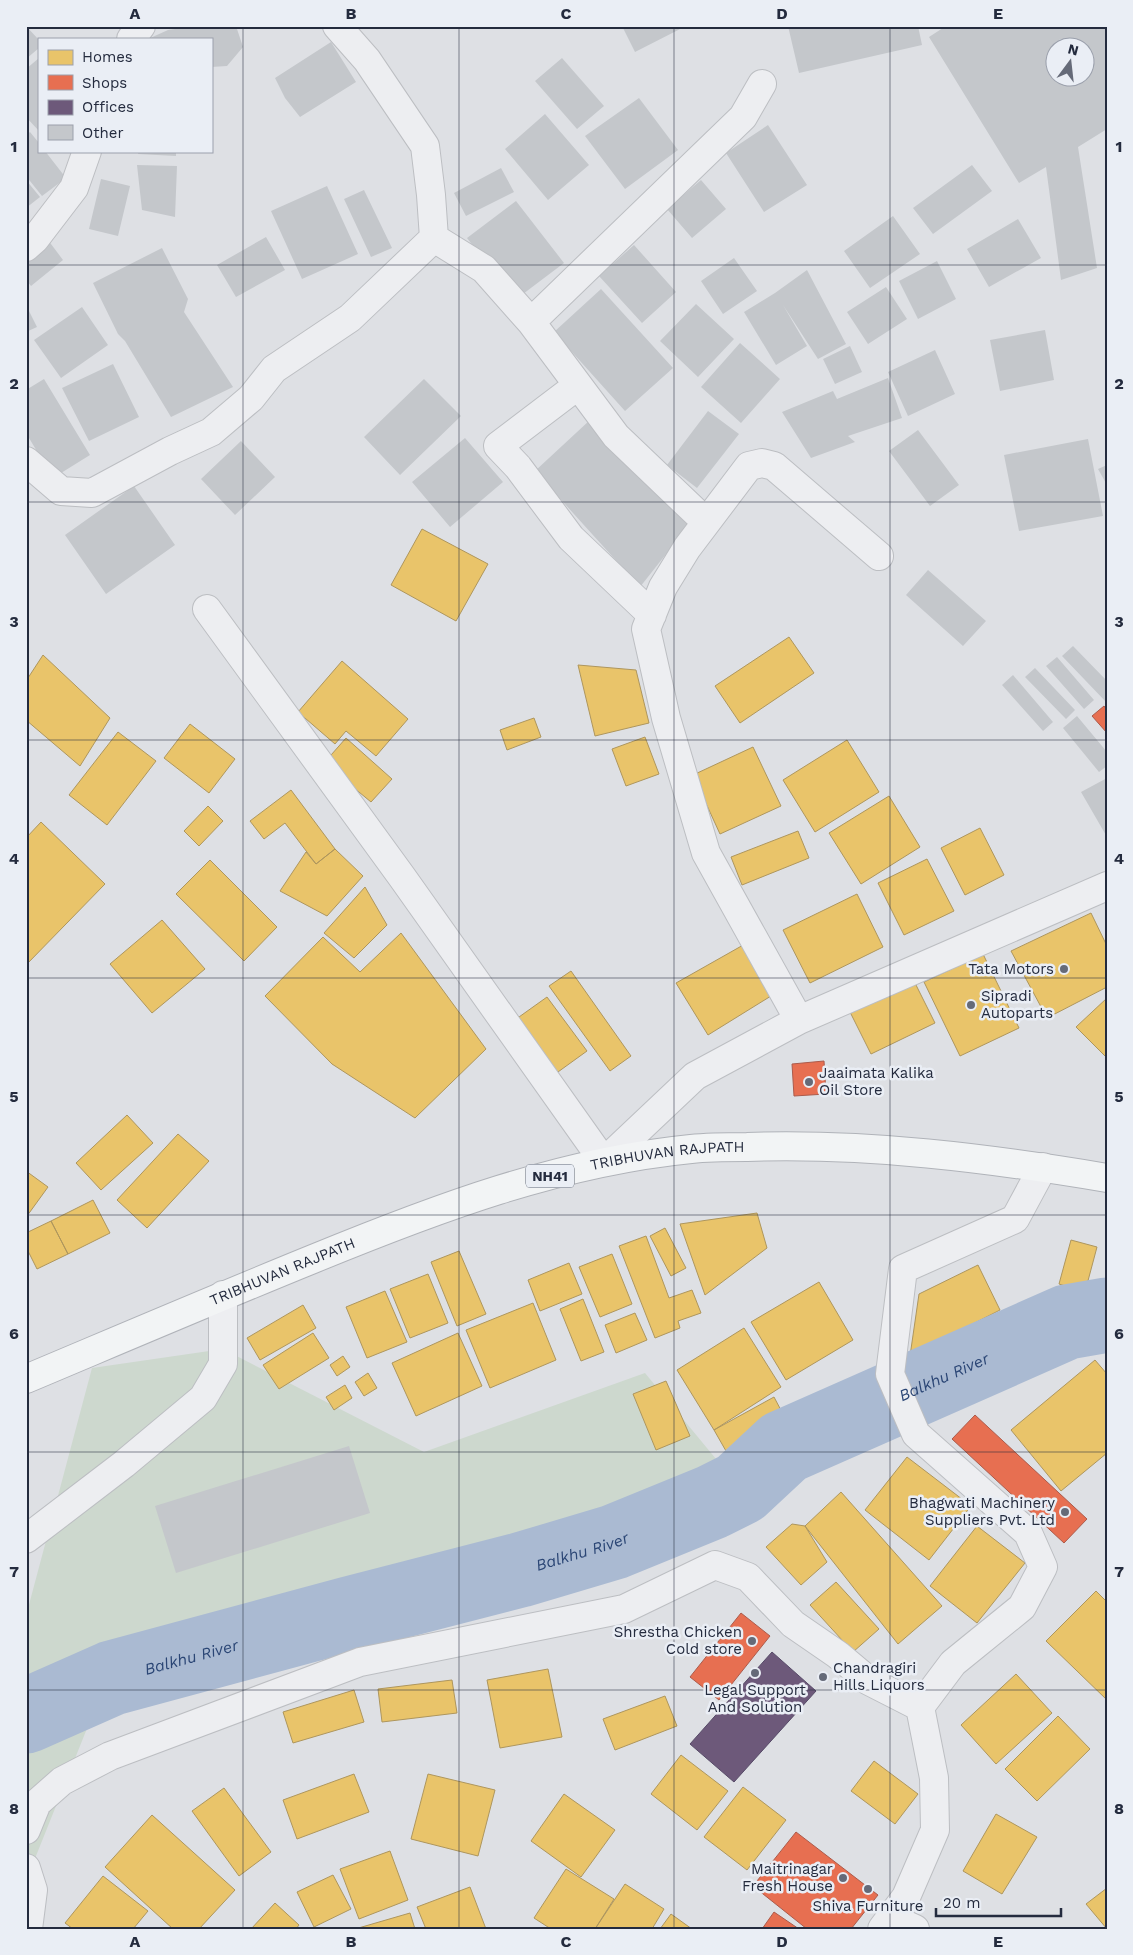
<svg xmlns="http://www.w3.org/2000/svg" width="1133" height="1955" viewBox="0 0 1133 1955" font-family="'Work Sans',sans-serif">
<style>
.green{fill:#cdd8ce}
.homes{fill:#e9c46a;stroke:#ae965d}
.shops{fill:#e76f51;stroke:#ac5b4b}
.offices{fill:#6d597a;stroke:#574b68}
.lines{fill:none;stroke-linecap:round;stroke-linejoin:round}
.river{stroke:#aabad2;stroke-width:75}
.building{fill:#c4c7cb;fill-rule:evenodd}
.street-casing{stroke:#bcbec2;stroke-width:30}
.highway-casing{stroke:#b0b3b9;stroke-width:30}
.street{stroke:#edeef1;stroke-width:28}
.highway{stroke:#f2f4f5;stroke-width:28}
.grid{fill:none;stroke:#242b3e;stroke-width:1;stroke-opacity:0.55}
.poi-dot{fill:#656a78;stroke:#eaeef5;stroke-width:2}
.labels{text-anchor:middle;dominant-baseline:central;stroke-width:5;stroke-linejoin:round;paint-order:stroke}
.shield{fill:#eaeef5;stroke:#5f6675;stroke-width:1}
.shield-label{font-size:14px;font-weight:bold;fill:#242b3e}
.poi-label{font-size:15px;fill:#242b3e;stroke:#eaeef5;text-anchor:end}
.street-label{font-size:15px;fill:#242b3e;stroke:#eaeef5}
.water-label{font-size:16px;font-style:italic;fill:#2b4675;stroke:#eaeef5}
.neatline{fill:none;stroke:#242b3e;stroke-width:2}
.grid-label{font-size:16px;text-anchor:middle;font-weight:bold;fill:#242b3e}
</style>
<rect width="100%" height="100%" fill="#dee0e4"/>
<!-- green -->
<path class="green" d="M223,1349L424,1452L645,1373L740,1488L332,1581L96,1706L26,1881V1616L92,1368Z"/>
<!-- homes -->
<path class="homes" d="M422,529L488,564L456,621L391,585Z
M789,637L814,673L740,723L715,686Z
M43,655L110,718L80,766L26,720V681Z
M342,661L408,719L376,756L346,731L335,744L298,712Z
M578,665L636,670L649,723L595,736Z
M534,718L541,737L507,750L500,730Z
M190,724L235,759L209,793L164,758Z
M118,732L156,761L107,825L69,795Z
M645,737L659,774L626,786L612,749Z
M346,738L392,779L371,802L324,763Z
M847,740L879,792L815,832L783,780Z
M753,747L781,806L720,834L693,775Z
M291,790L335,849L316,864L285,823L264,839L250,821Z
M889,796L920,847L861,884L829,833Z
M208,806L223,821L199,846L184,831Z
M41,822L105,884L26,965V838Z
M980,828L1004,875L965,895L941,848Z
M798,831L809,858L742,885L731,857Z
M335,849L363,876L327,916L280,891L306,852L316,864Z
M927,859L954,911L904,935L878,883Z
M210,860L277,927L244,961L176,894Z
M365,887L387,925L354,958L324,933Z
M857,894L883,947L810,983L783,930Z
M1091,913L1107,946V987L1047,1018L1011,951Z
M162,920L205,969L152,1013L110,964Z
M401,933L486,1049L415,1118L332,1064L265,996L323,937L360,972Z
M745,944L771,996L708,1035L676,983Z
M983,954L1019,1028L960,1056L924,982Z
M571,971L631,1056L610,1071L549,986Z
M914,981L935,1023L871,1054L850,1012Z
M547,997L587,1051L551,1077L512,1022Z
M1107,998V1058L1076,1027Z
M127,1115L153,1143L101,1190L76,1163Z
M178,1134L209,1161L147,1228L117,1200Z
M26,1171L48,1187L27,1216H26Z
M93,1200L110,1233L68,1254L51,1221Z
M757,1213L767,1248L705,1295L680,1224Z
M51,1221L68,1254L37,1269L26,1247V1233Z
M665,1228L686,1268L671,1276L650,1236Z
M646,1236L669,1298L692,1290L701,1313L678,1321L680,1328L655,1338L619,1246Z
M1071,1240L1097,1247L1085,1292L1059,1284Z
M459,1251L486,1314L457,1326L431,1262Z
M612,1254L632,1304L600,1317L579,1267Z
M569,1263L582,1294L540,1311L528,1280Z
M978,1265L1000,1310L910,1356L919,1294Z
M428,1274L448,1323L410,1338L390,1289Z
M819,1282L853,1340L786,1380L751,1322Z
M385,1291L407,1342L367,1358L346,1307Z
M583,1299L604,1352L581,1361L560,1309Z
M533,1303L556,1360L490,1388L466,1330Z
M303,1305L316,1328L260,1360L247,1338Z
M635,1313L647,1340L616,1353L605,1325Z
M744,1328L781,1387L714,1430L677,1370Z
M313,1333L329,1358L279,1389L263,1365Z
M458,1333L482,1386L416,1416L392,1363Z
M343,1356L350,1367L337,1376L330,1365Z
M1095,1360L1107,1374V1453L1061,1491L1011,1430Z
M368,1373L377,1388L364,1396L355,1382Z
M666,1381L690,1436L656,1450L633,1394Z
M345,1385L352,1398L334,1410L326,1397Z
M774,1397L793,1433L734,1465L714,1430Z
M907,1457L971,1506L929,1560L865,1510Z
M841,1492L942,1606L898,1644L805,1526Z
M792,1524L805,1526L827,1562L801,1585L766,1547Z
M977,1526L1025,1563L977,1623L930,1586Z
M836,1582L879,1629L853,1652L810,1605Z
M1096,1591L1107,1602V1700L1046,1641Z
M548,1669L562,1737L500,1748L487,1680Z
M1016,1674L1052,1713L996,1764L961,1725Z
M452,1680L457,1713L382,1722L378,1689Z
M354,1690L364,1722L293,1743L283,1712Z
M665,1696L677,1726L615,1750L603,1719Z
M1058,1716L1090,1749L1037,1801L1005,1769Z
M681,1755L728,1791L697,1830L651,1794Z
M874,1761L918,1794L895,1824L851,1791Z
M354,1774L369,1812L297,1839L283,1800Z
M428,1774L495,1790L478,1856L411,1839Z
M743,1787L786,1820L747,1870L704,1837Z
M224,1788L271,1852L239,1876L192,1811Z
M564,1794L615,1830L581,1877L531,1841Z
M996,1814L1037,1837L1002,1894L963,1871Z
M152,1815L235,1890L199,1929H173L105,1867Z
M390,1851L408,1900L359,1919L340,1869Z
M566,1869L614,1899L595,1929H551L534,1918Z
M333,1875L351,1909L314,1927L297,1892Z
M103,1876L148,1911L133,1929H73L65,1923Z
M625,1884L664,1909L652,1929H595Z
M470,1887L486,1929H426L417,1907Z
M1107,1888V1929L1086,1904Z
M275,1903L299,1925L296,1929H251Z
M410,1913L415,1929H355Z
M671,1914L692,1929H660Z"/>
<!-- shops -->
<path class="shops" d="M1104,706L1107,710V733L1092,716Z
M824,1061L826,1094L794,1096L792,1064Z
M975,1415L1087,1519L1064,1543L952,1439Z
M741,1613L770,1636L719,1700L690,1677Z
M796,1832L878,1895L851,1929H807L753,1886Z
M774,1912L799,1929H762Z"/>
<!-- offices -->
<path class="offices" d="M772,1652L816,1691L734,1782L690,1744Z"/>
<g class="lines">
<!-- river -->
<path class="river" id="s1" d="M26,1716L112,1678L349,1614L520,1570L614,1542L712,1502L740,1488L784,1447L1067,1322L1107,1315"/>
</g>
<!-- building -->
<path class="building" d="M26,26L39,40V48L26,59Z
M196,26H236L243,47L227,66L211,67V39H148L168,30Z
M622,26H686L635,52Z
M788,26H918L922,45L799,73Z
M946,26H1107V129L1078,147L1097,268L1061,280L1046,167L1019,183L929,37ZM1056,48H1086V78H1056Z
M331,42L356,82L300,117L285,98L275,78Z
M39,58V131L26,117V69Z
M562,58L604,106L577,129L535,81Z
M639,98L678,150L625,189L585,136Z
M545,114L589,165L548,200L505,149Z
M768,125L807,185L764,212L726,153Z
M30,132L39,143V151H45L66,178L42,196L26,176V135Z
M139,151H176V156L138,154Z
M137,165L177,166L175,217L142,210Z
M972,165L992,191L933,234L913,208Z
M501,168L514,192L466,216L454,193Z
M101,179L130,186L118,236L89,229Z
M26,180L40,197L26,208Z
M701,180L726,209L692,238L667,209Z
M327,186L358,254L302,279L271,211Z
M364,190L392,248L371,257L344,199Z
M516,201L564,263L515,300L467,238Z
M893,216L920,254L870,288L844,251Z
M1018,219L1041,258L989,287L967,249Z
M266,237L285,270L236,297L217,265Z
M48,240L63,260L31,286L26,280V259Z
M634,245L676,292L642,323L599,276Z
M162,248L188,299L184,312L233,387L171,417L125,341L118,334L93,283Z
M734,258L757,291L723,314L701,281Z
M937,261L956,299L918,319L899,281Z
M807,270L846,344L818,359L783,305L807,346L776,365L744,312L775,293Z
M886,287L907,319L868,344L847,312Z
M601,289L673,368L625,411L554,332Z
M696,304L734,339L698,377L660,341Z
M26,305L37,327L26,332Z
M82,307L108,345L61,378L34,340Z
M1045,330L1054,380L1000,391L990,340Z
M740,343L780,379L741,423L701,387Z
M850,346L862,372L835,384L823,359Z
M935,350L955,394L908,416L888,372Z
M113,364L139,417L89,441L62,388Z
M888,378L902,418L848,436L855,442L811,458L782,412L833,391L837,399Z
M44,379L90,455L53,478L26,433V390Z
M424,379L461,416L400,475L364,437Z
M708,411L739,434L697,488L667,465Z
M590,420L689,525L640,587L535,471Z
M918,430L959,485L930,506L889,451Z
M465,438L503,482L450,527L412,482Z
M1088,439L1103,516L1019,531L1004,455Z
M241,441L275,477L235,515L201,479Z
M1107,465V485L1098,469Z
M134,486L175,545L106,594L65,535Z
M928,570L986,621L963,646L906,595Z
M1073,646L1107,681V703L1062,656Z
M1057,657L1094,700L1084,709L1046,666Z
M1035,668L1075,710L1066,719L1025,677Z
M1013,675L1053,722L1043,731L1002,685Z
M1077,716L1107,752V766L1099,772L1063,728Z
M1107,778V837L1081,792Z
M349,1446L370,1513L176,1573L155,1506Z"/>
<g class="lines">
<!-- street casing -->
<g class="street-casing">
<path id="street" d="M337,26L367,60L425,146L431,195L434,238L484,269L531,322L616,436L706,522
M131,39L141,26
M26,247L35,239L74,188L87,151
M531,322L743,117L762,84
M577,386L498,446L518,467L571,538L652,615
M26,461L61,491L92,493L170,451L211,432L251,398L274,369L350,318L434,238
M207,609L402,877L604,1162L695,1076L799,1020L1107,886
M799,1020L706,853L666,718L646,629L663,587L687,548L749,466L762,463L774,466L879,556
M26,1539L124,1464L203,1398L223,1364V1295
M26,1830L37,1803L62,1781L110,1756L360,1662L624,1609L715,1565L748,1577L793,1624L838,1655L869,1681L920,1707
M26,1868L33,1890L28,1929
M891,1918L915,1929
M882,1929L906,1897L935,1830L934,1778L920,1707L953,1663L1022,1607L1043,1567L1028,1533L916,1434L890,1374L903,1269L1015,1219L1043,1167"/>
</g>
<!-- highway casing -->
<g class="highway-casing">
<g id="highway">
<path id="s2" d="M26,1379C121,1339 217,1298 313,1259C435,1209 559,1162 691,1149C709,1147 729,1147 747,1147C868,1143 988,1158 1107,1178"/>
</g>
</g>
<!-- street -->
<use href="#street" class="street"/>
<!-- highway -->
<use href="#highway" class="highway"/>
</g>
<!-- grid -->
<path class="grid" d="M243,26V1929M459,26V1929M674,26V1929M890,26V1929M26,265H1107M26,502H1107M26,740H1107M26,978H1107M26,1215H1107M26,1452H1107M26,1690H1107"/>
<!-- markers -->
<g class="poi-dot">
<circle cx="1064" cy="969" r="5"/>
<circle cx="971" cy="1005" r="5"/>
<circle cx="809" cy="1082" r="5"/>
<circle cx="1065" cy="1512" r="5"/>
<circle cx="752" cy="1641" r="5"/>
<circle cx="755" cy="1673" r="5"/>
<circle cx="823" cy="1677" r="5"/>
<circle cx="843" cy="1878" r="5"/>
<circle cx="868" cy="1889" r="5"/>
</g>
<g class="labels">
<!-- shield labels -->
<rect class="shield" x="526" y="1164.5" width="48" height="23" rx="4"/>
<g class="shield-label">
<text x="550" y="1176">NH41</text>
</g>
<!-- poi labels -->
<g class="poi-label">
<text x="1054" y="969">Tata Motors</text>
<text x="981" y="996" text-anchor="start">Sipradi<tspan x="981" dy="17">Autoparts</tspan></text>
<text x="819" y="1073" text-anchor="start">Jaaimata Kalika<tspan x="819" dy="17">Oil Store</tspan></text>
<text x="1055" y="1503">Bhagwati Machinery<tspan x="1055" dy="17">Suppliers Pvt. Ltd</tspan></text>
<text x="742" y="1632">Shrestha Chicken<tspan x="742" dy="17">Cold store</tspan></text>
<text x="833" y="1668" text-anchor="start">Chandragiri<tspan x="833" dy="17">Hills Liquors</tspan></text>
<text x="755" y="1690" text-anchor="middle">Legal Support<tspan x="755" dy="17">And Solution</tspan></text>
<text x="833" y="1869">Maitrinagar<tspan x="833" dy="17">Fresh House</tspan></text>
<text x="868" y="1906" text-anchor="middle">Shiva Furniture</text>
</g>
<!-- street labels -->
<g class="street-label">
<text stroke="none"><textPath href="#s2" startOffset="682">TRIBHUVAN RAJPATH</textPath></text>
<text stroke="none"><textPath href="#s2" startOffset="278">TRIBHUVAN RAJPATH</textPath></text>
</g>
<!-- water labels -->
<g class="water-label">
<text stroke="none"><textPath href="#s1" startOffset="986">Balkhu River</textPath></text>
<text stroke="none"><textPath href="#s1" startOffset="581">Balkhu River</textPath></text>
<text stroke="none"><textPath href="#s1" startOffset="176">Balkhu River</textPath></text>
</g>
</g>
<!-- border -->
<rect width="1133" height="1955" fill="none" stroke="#eaeef5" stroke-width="55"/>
<!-- legend -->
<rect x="38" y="38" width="175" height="115" fill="#eaeef5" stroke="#9ba0ac"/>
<rect x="48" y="50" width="25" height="15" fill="#e9c46a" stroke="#9ba0ac"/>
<text x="82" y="62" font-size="15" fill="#242b3e">Homes</text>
<rect x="48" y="75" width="25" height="15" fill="#e76f51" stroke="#9ba0ac"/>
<text x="82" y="88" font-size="15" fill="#242b3e">Shops</text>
<rect x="48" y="100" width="25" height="15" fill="#6d597a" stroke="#9ba0ac"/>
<text x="82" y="112" font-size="15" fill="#242b3e">Offices</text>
<rect x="48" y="125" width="25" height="15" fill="#c4c7cb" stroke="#9ba0ac"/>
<text x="82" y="138" font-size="15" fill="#242b3e">Other</text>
<!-- north arrow -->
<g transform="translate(1070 62) rotate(15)"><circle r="24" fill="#eaeef5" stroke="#9ba0ac"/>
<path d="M0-4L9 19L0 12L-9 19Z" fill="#656a78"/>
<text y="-8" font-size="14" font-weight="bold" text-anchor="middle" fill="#242b3e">N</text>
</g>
<!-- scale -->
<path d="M936 1908v8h125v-8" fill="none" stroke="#242b3e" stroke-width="2.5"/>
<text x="943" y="1908" font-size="15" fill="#242b3e" stroke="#eaeef5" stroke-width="4" paint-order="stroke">20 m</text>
<rect x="28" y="28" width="1078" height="1900" class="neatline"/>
<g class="grid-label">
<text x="135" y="19">A</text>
<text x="351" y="19">B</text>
<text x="566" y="19">C</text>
<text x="782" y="19">D</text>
<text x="998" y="19">E</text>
<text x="14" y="152">1</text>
<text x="1119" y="152">1</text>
<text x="14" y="389">2</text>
<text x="1119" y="389">2</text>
<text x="14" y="627">3</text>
<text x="1119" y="627">3</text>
<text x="14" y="864">4</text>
<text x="1119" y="864">4</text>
<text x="14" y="1102">5</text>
<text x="1119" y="1102">5</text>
<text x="14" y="1339">6</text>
<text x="1119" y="1339">6</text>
<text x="14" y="1577">7</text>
<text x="1119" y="1577">7</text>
<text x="14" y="1814">8</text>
<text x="1119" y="1814">8</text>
<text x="135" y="1947">A</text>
<text x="351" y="1947">B</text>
<text x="566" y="1947">C</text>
<text x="782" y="1947">D</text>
<text x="998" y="1947">E</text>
</g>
</svg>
